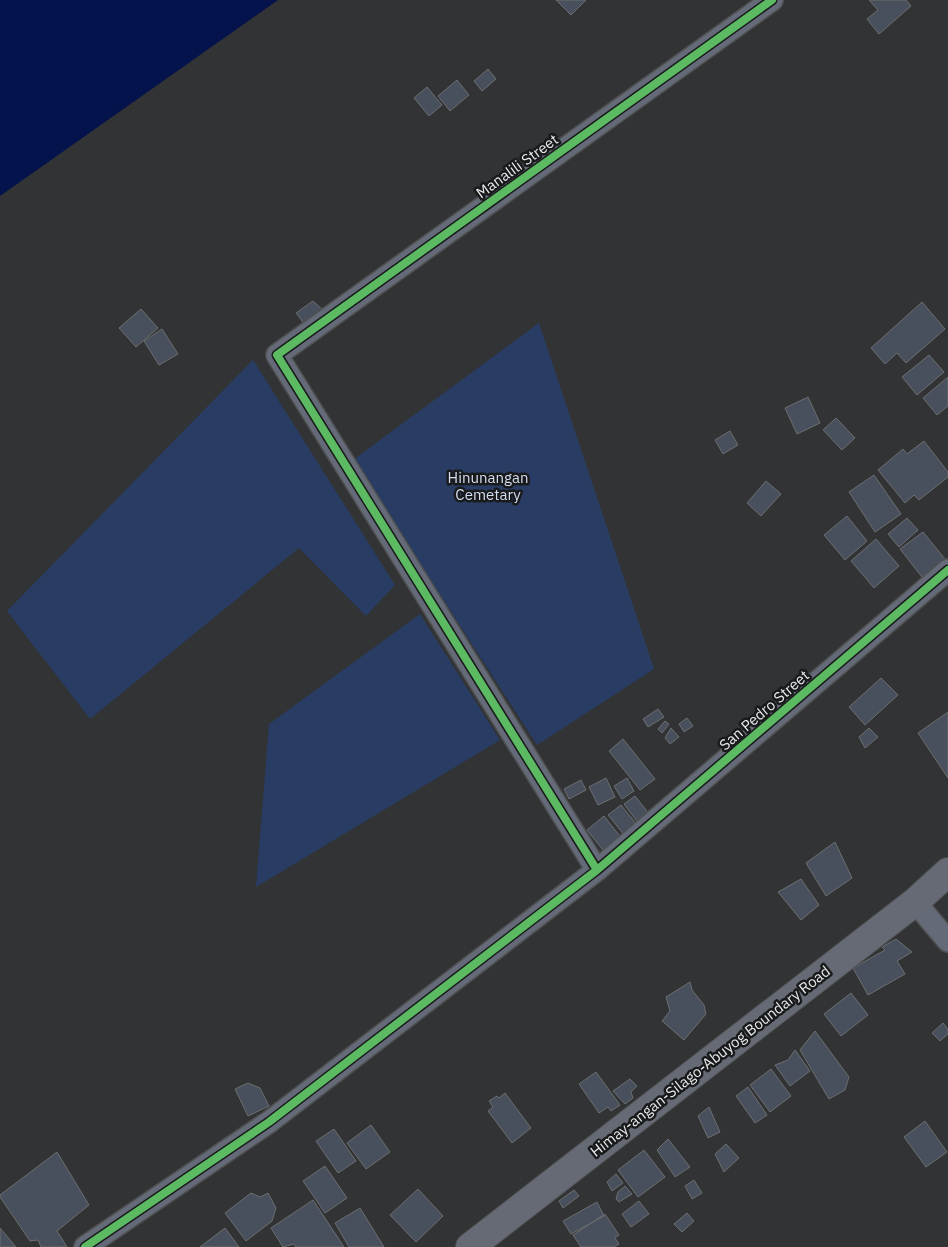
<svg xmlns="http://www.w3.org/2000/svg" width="948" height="1247" viewBox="0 0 948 1247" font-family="'IBM Plex Sans',sans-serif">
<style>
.green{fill:#293d64}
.water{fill:#04134c}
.building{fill:#49505d;stroke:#6d6e6f}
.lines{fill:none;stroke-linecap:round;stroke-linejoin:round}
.minor-casing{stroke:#4f5051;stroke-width:24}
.primary-casing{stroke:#4f5051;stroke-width:30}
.minor{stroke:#646a77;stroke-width:21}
.primary{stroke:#656a75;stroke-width:28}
.cycleway-casing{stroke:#191a1b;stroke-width:11}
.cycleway{stroke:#5cba63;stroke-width:8}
.labels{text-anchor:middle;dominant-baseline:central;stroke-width:5;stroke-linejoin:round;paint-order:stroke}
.street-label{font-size:15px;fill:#e9eaec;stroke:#191a1b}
.park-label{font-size:15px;fill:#d4def2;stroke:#191a1b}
</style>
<rect width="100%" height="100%" fill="#323334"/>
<!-- green -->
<path class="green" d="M539,323L654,669L537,745L353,460Z
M253,360L395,585L366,616L299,548L90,719L7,611Z
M420,614L500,740L256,887L269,724Z"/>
<!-- water -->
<path class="water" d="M0,0H278L0,196Z"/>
<!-- building -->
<path class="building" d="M556,0H586L571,15Z
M869,0H906L911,6L879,34L867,19L878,10Z
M488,69L496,79L482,91L474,81Z
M457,80L469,95L450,111L438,96Z
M427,87L442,105L429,116L414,98Z
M313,301L324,311L306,326L296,313Z
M922,302L945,329L906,363L897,353L885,364L871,348Z
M141,309L158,328L136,347L119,328Z
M162,329L178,354L159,365L144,341Z
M929,355L944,372L917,395L902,377Z
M948,377V406L937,415L923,398Z
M808,397L820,423L797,434L785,408Z
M836,418L855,438L842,450L823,430Z
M730,431L738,445L723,454L715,440Z
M924,441L948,472V477L919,500L914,495L905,503L878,470L903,449L907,454Z
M874,475L901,514L875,532L849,492Z
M766,481L781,494L761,516L747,503Z
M847,516L867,541L845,560L824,535Z
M907,518L918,530L899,547L888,534Z
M923,532L945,559L922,577L900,549Z
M876,539L899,566L874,588L851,561Z
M881,678L898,695L865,725L849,707Z
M658,709L664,717L648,727L643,719Z
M948,712V778L918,733Z
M687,718L693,726L684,732L679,724Z
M665,721L669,724L662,733L658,729Z
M671,728L679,737L670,744L665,738Z
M869,728L878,737L865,748L859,737Z
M623,739L655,779L640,790L609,751Z
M606,778L615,797L598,805L589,787Z
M627,778L634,791L622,799L614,786Z
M581,780L586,790L569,799L564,789Z
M635,796L650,815L639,824L624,804Z
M621,805L638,826L625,836L608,815Z
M604,816L623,840L606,854L587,830Z
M835,842L852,878L826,896L806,863Z
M801,879L819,905L801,920L778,892Z
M896,939L912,952L897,961L905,974L868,995L853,968L885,950L882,947Z
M690,982L692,990L704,1005L706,1014L684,1040L662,1021L670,1011L666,997Z
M851,993L868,1015L841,1036L824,1014Z
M943,1023L948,1029V1034L940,1041L932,1033Z
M815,1031L849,1077L845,1090L829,1099L800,1050Z
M795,1050L810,1071L790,1086L775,1065L788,1060Z
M771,1069L791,1096L770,1112L750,1085Z
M596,1072L620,1105L611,1111L608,1107L599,1113L579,1084Z
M630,1079L637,1086L631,1092L633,1098L625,1104L613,1091Z
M248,1083L260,1088L269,1106L248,1116L235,1089Z
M748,1087L767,1115L755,1123L736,1096Z
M505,1093L531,1128L512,1143L488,1111L493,1107L489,1101L497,1096L499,1098Z
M709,1107L720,1132L708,1138L698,1116Z
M925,1121L947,1152L926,1167L904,1137Z
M371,1125L390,1152L366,1169L347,1143Z
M334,1129L356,1161L338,1173L316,1141Z
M668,1139L690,1167L675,1177L657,1150Z
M726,1144L739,1158L724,1172L715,1154Z
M644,1150L665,1177L638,1197L618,1170Z
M57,1152L89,1205L57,1231L67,1247H41L38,1240L30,1241L0,1197V1195Z
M325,1166L347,1198L325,1213L303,1181Z
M616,1174L623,1183L612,1191L607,1182Z
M694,1180L702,1193L692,1199L685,1186Z
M625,1186L632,1194L619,1202L616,1199L618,1192Z
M418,1189L443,1216L416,1242L390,1215Z
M574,1190L579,1196L563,1208L559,1201Z
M251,1193L260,1197L268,1193L276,1208L272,1221L246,1241L225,1213Z
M313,1200L344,1247H296L294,1244L283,1247L271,1228Z
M639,1201L649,1214L631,1227L622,1214Z
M597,1202L604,1216L571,1234L563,1221Z
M360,1208L384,1247H349L335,1223Z
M687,1213L694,1221L682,1232L674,1224Z
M605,1214L619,1235L615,1238L619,1244L614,1247H581L573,1235Z
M0,1228L16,1247H0Z
M225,1228L239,1247H200Z"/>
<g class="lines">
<!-- minor casing -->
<g class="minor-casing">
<path id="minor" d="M597,870L277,355L772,0
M915,902L948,941
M85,1247L269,1122L597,870L948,570"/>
</g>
<!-- primary casing -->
<g class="primary-casing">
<path id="primary" d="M470,1247L915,902L948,872"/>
</g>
<!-- minor -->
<use href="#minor" class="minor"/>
<!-- primary -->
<use href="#primary" class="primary"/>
<!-- cycleway casing -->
<g class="cycleway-casing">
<path id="cycleway" d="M597,870L277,355L772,0
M85,1247L269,1122L597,870L948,570"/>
</g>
<!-- cycleway -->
<use href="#cycleway" class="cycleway"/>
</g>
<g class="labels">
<!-- street labels -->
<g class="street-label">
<text transform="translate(517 166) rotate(-36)">Manalili Street</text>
<text transform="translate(764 710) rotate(-41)">San Pedro Street</text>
<text transform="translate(710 1061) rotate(-38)">Himay-angan-Silago-Abuyog Boundary Road</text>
</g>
<!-- park labels -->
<g class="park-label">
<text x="488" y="477">Hinunangan<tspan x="488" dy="17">Cemetary</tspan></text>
</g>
</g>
</svg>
